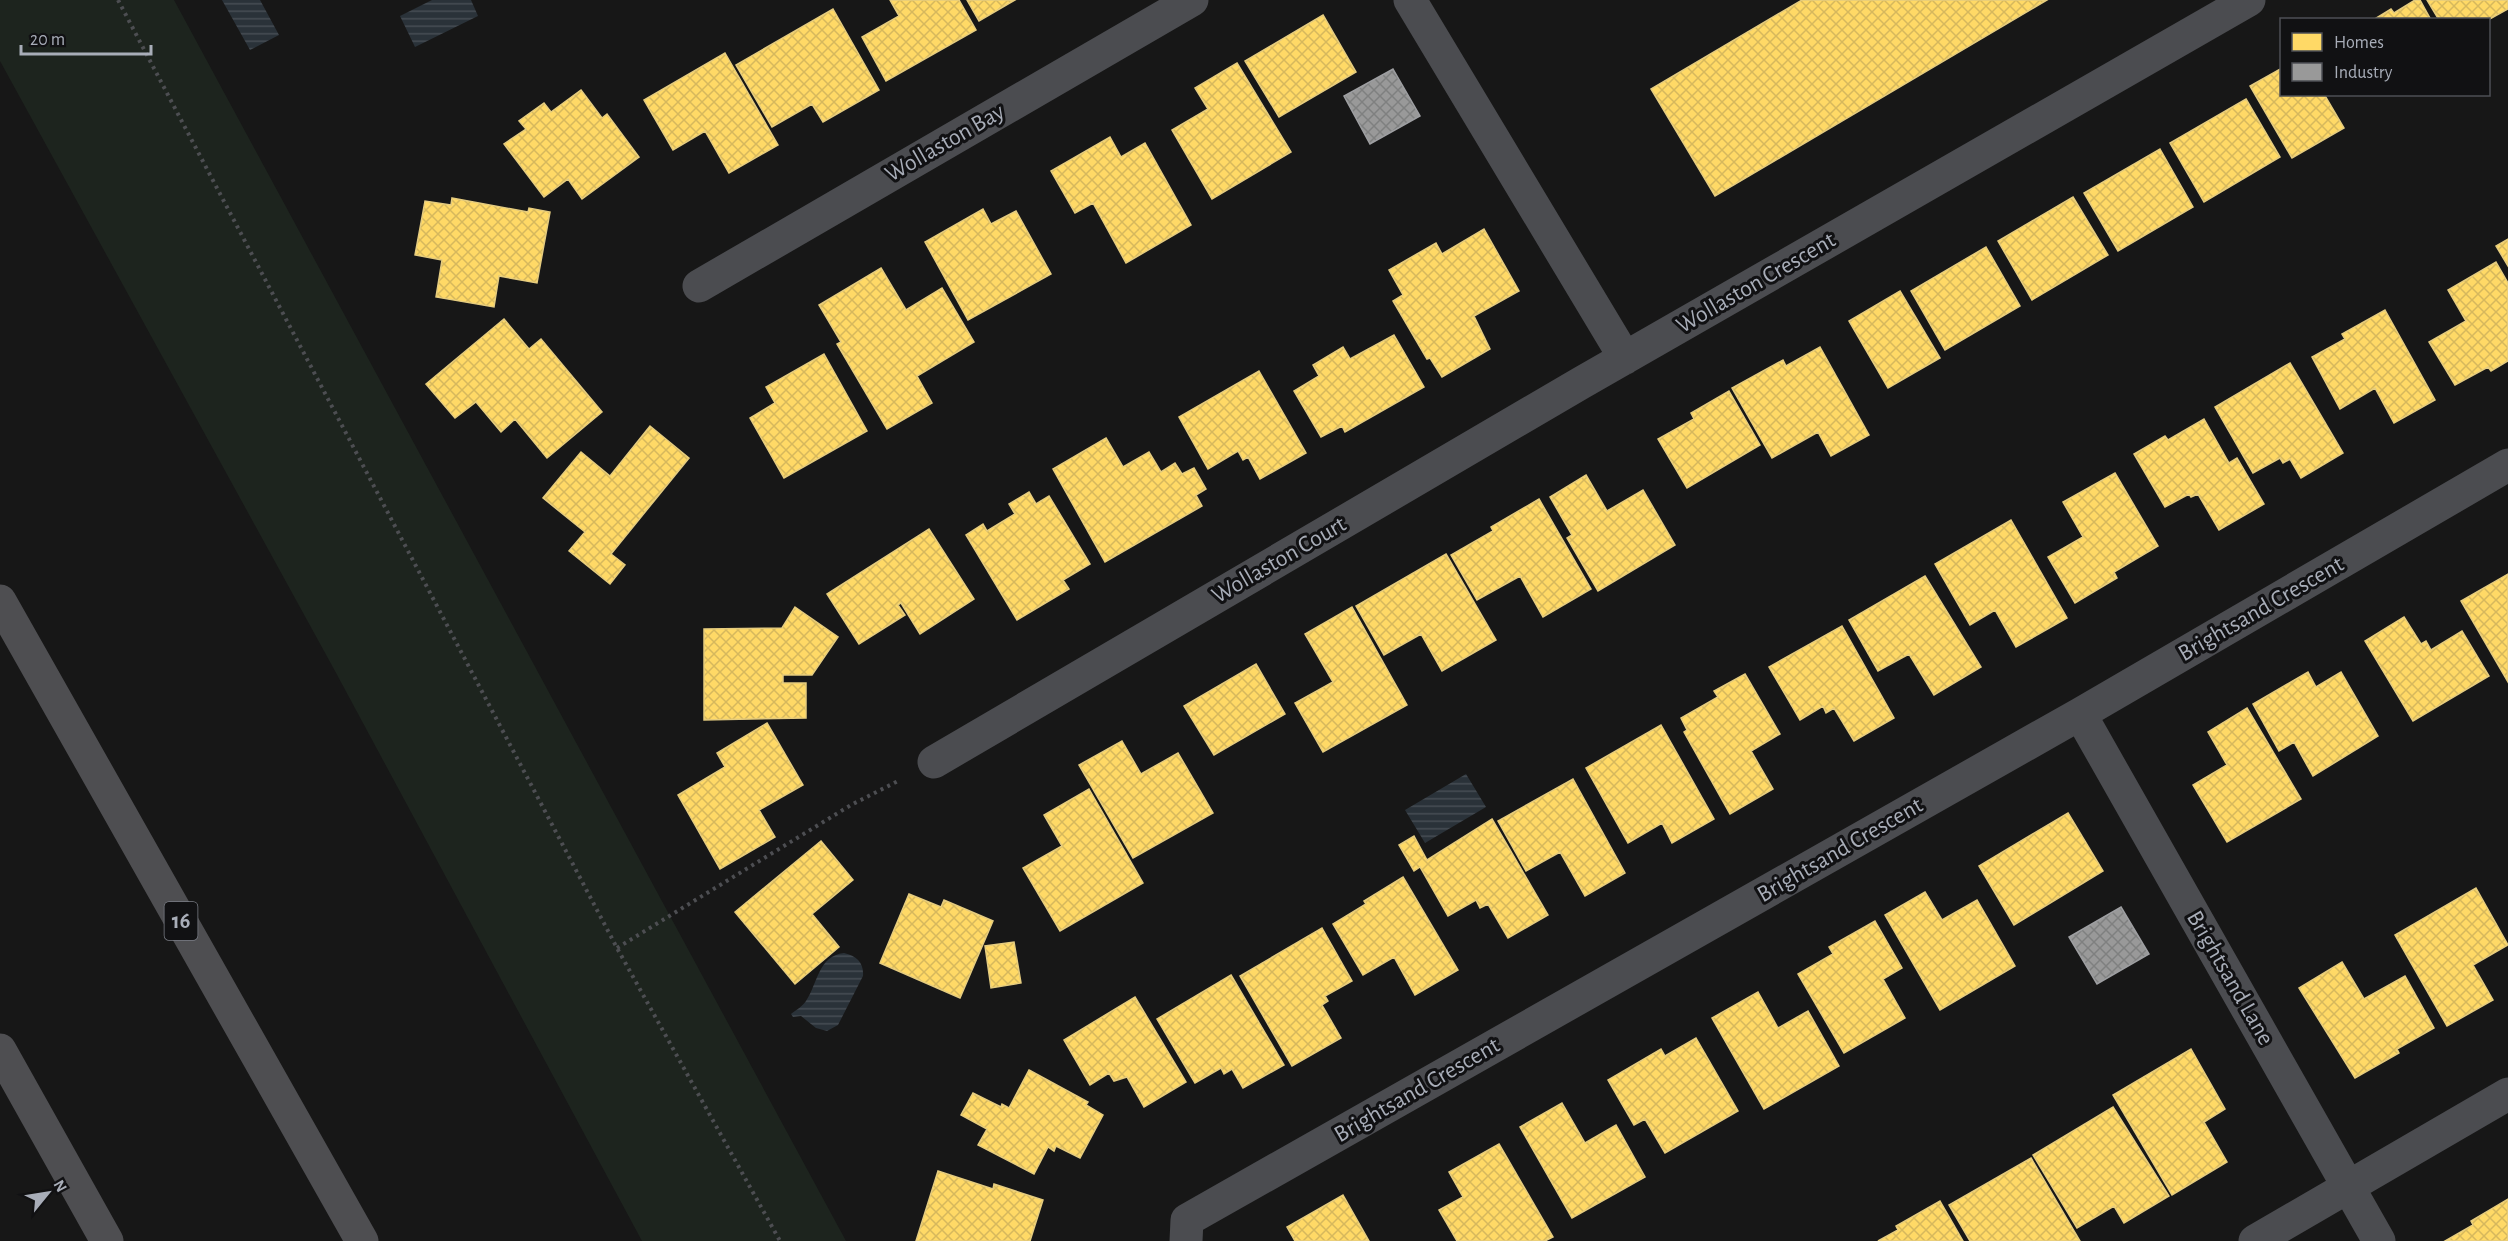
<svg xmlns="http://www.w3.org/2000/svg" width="2508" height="1241" viewBox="0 0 2508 1241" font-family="'Alegreya Sans',sans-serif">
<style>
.green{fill:#1d241e}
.water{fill:url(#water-rules)}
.homes{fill:url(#homes-cross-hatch);stroke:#e5cc7f;stroke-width:1.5}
.industry{fill:url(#industry-cross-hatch);stroke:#9e9fa2;stroke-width:1.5}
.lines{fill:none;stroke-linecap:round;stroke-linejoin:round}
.path{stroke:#4d4e52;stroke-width:4;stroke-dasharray:3 4.5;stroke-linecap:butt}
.minor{stroke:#4b4c50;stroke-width:33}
.highway{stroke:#4e4e51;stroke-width:33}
.labels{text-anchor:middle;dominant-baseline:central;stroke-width:6;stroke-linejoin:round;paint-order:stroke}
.shield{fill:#111113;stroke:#7b7e86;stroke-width:1.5}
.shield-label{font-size:22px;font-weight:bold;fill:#a8adb8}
.street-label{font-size:24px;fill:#a8adb8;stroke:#111113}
</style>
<defs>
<pattern id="water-rules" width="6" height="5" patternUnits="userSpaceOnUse" patternTransform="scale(1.5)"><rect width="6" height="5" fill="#2a3239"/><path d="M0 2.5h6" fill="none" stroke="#464d54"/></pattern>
<pattern id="homes-cross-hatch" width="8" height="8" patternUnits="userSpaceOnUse" patternTransform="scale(1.5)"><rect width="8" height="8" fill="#ffd966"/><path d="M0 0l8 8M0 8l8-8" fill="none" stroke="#d6b85d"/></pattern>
<pattern id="industry-cross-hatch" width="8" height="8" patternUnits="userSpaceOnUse" patternTransform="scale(1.5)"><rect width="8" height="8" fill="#999"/><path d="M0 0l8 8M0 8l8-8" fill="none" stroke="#7f8080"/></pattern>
</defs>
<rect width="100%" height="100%" fill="#171717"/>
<!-- green -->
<path class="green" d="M0,0H174L846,1241H642L335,671L0,61Z"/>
<!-- water -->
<path class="water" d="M222,0H260L279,35L250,50Z
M432,0H471L478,16L415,47L400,16Z
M1466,774L1486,807L1425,843L1405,810Z
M844,953C857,956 864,963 863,976L838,1025L827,1031L816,1028L801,1016L793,1017L791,1014C796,1010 803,1006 806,1001C818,983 818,956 844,953Z"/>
<!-- homes -->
<path class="homes" d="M890,0H959L976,30L886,81L862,37L899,16Z
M967,0H1015L979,21Z
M1802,0H2047L1715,196L1651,89Z
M2415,0H2420L2431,20H2373L2391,9L2394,13Z
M2427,0H2508V9L2488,20H2439Z
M833,9L879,90L823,122L812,104L772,127L736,65Z
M1323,15L1356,72L1279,117L1245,61Z
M725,53L778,145L729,173L705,131L673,150L644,100Z
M1237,63L1291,152L1212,199L1172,130L1208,109L1195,88Z
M2282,68V94H2324L2344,128L2292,158L2250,86Z
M581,90L602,118L607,114L639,157L582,199L568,179L544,197L504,144L526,129L519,121L544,103L551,112Z
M2246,99L2280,157L2204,202L2170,143Z
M1110,137L1121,157L1145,143L1191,225L1126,263L1093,203L1075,213L1051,171Z
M2160,149L2193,207L2118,251L2084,193Z
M2073,197L2108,255L2032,300L1998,241Z
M452,198L528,212L529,208L550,212L537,283L499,276L494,307L436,297L442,260L415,255L425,201L451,205Z
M983,209L991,224L1016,211L1051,274L968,320L925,242Z
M1484,229L1519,291L1474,316L1490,349L1442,377L1430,358L1427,359L1393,301L1403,295L1389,270L1436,243L1442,254Z
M2508,239V266L2496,246Z
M1986,247L2020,306L1945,350L1911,291Z
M2496,262L2508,283V361L2491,371L2488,367L2455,385L2429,342L2466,321L2448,290Z
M881,268L906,310L942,288L974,342L917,376L932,403L887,429L837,344L841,342L819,305Z
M1900,291L1940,358L1888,388L1849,321Z
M2385,310L2435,400L2394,423L2375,388L2340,409L2312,357L2345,339L2342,334Z
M504,319L529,349L541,339L602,412L547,458L515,419L501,432L476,402L455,418L426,384Z
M1394,335L1424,387L1345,432L1342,426L1321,437L1294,391L1319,376L1313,365L1343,347L1350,359Z
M1820,347L1869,435L1831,456L1818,432L1772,458L1732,388L1783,360L1786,366Z
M824,354L867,431L784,478L750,418L775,403L766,387Z
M2290,363L2343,453L2301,478L2290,459L2283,463L2280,458L2253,473L2215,407Z
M1259,371L1306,453L1260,479L1248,457L1243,460L1238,451L1208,469L1179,417Z
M1729,391L1760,445L1687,488L1658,439L1694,419L1691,413Z
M2204,419L2229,463L2237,458L2264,504L2219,530L2198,494L2191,497L2189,494L2165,507L2134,454L2165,436L2168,440Z
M650,426L689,458L611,554L625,565L610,584L569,551L585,532L543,498L581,452L610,476Z
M1106,438L1123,467L1149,452L1161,472L1175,463L1182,474L1194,468L1206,489L1196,495L1202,506L1105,562L1053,469Z
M2115,473L2158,546L2114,572L2117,578L2075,603L2048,557L2083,537L2063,502Z
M1586,475L1607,511L1643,490L1675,545L1598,591L1567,538L1572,535L1550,497Z
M1029,492L1036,504L1049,496L1090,564L1063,580L1069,589L1017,620L966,535L983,524L987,531L1015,514L1009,504Z
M1539,499L1591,589L1543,617L1520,576L1477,600L1451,555L1493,531L1491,527Z
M2011,520L2067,618L2016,647L1995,610L1970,625L1935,564Z
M929,529L974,599L920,634L901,603L898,605L905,615L859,644L827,594Z
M1446,554L1496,640L1442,671L1421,634L1384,655L1356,606Z
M2508,574V682L2461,601Z
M1925,576L1981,667L1934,695L1909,654L1878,671L1849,620Z
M795,607L838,637L812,675H783V683H806V718L704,720V629L782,628Z
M1352,607L1407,705L1323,752L1295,703L1333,682L1305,634Z
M2404,617L2421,644L2426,641L2431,650L2462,631L2489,676L2413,721L2365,641Z
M1842,626L1894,718L1854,741L1834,708L1826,713L1823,706L1800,720L1769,667Z
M1256,664L1285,714L1214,755L1184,706Z
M2308,672L2316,687L2341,672L2378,736L2313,776L2294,742L2279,751L2253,704Z
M1745,674L1780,734L1751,751L1773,789L1730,814L1684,732L1687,730L1681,718L1718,697L1714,691Z
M2247,708L2301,799L2227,842L2193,785L2227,765L2208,732Z
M767,723L803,785L759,810L775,837L720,869L678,795L725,767L717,753Z
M1661,725L1714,819L1672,843L1662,823L1628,843L1586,768Z
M1122,741L1141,774L1178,753L1213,813L1133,858L1079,765Z
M1573,779L1625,873L1585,896L1560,852L1526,871L1498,821Z
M1089,789L1143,883L1060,931L1023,868L1062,846L1044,815Z
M2068,813L2103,871L2014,925L1979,866Z
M1492,819L1548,915L1508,938L1488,904L1480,908L1476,900L1448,916L1420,867L1414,871L1399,845L1414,836L1427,860Z
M821,841L853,880L812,914L839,947L795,984L735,912Z
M1403,877L1458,970L1415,995L1394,957L1363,975L1333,924L1366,904L1364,901Z
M2476,888L2508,945L2473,965L2493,1000L2447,1026L2395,935Z
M1925,892L1942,920L1977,900L2015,966L1940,1010L1885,915Z
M909,894L941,907L944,900L993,921L960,998L880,963Z
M1875,921L1902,968L1883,979L1905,1018L1844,1053L1798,974L1833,954L1829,947Z
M1322,928L1352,981L1325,996L1328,1001L1322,1005L1341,1038L1292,1066L1240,976Z
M1014,942L1021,983L991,988L985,946Z
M2342,962L2364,999L2405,976L2434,1028L2397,1049L2399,1053L2355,1078L2299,988Z
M1231,975L1284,1065L1243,1088L1232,1069L1224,1074L1221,1068L1195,1083L1157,1019Z
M1758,992L1778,1028L1808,1011L1839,1066L1764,1109L1712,1018Z
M1135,997L1186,1082L1144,1107L1127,1077L1114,1081L1109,1073L1090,1085L1064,1040Z
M1696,1038L1738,1111L1665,1153L1645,1119L1634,1125L1608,1080L1661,1049L1665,1056Z
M2191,1049L2225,1109L2204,1122L2227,1162L2172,1195L2113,1095Z
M1029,1070L1088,1102L1086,1105L1103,1115L1080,1158L1056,1146L1054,1151L1048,1147L1034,1174L978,1145L987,1129L961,1115L973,1093L1001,1107L1002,1104L1009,1108Z
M1562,1103L1585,1143L1616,1125L1645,1177L1572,1218L1520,1127Z
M2113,1107L2169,1196L2124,1223L2114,1206L2077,1228L2033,1155Z
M1499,1144L1553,1237L1545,1241H1457L1439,1210L1463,1197L1449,1172Z
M2031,1158L2080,1241H1970L1949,1205Z
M938,1171L993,1189L994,1184L1043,1200L1030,1241H916Z
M1343,1195L1369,1241H1295L1287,1227Z
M2508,1199V1241H2445L2473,1225L2471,1221Z
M1940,1201L1963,1241H1878L1898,1230L1896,1226Z"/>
<!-- industry -->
<path class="industry" d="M1393,69L1420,116L1370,144L1344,96Z
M2121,907L2149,954L2097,984L2069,937Z"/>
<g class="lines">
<!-- path -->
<path class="path" d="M118,0L617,948L780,1241
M617,948L851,805L900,780"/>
<!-- minor -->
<path class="minor" d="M1410,0L1625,358
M699,286L1192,0
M2080,714L2379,1241
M934,762L1581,383L2249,0
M1186,1241L1187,1220L2080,714L2508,465
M2255,1241L2508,1094"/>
<!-- highway -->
<path class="highway" d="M0,601L362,1241
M0,1050L107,1241"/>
</g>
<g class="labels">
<!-- shield labels -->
<rect class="shield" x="164.5" y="902" width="33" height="38" rx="4.5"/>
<g class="shield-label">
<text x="181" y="921">16</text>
</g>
<!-- street labels -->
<g class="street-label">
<text transform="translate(945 143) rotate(-30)">Wollaston Bay</text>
<text transform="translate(1756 283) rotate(-30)">Wollaston Crescent</text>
<text transform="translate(1279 560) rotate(-30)">Wollaston Court</text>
<text transform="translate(2261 609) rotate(-30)">Brightsand Crescent</text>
<text transform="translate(1840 850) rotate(-30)">Brightsand Crescent</text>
<text transform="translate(2230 978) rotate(60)">Brightsand Lane</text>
<text transform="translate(1417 1090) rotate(-30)">Brightsand Crescent</text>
</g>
</g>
<!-- legend -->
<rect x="2280" y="18" width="210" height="78" fill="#111113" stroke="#4d4f55" stroke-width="1.5"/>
<rect x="2292" y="33" width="30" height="18" fill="#ffd966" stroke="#4d4f55" stroke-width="1.5"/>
<text x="2334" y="48" font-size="18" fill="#a8adb8">Homes</text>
<rect x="2292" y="63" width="30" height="18" fill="#999999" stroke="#4d4f55" stroke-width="1.5"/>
<text x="2334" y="78" font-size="18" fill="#a8adb8">Industry</text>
<!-- north arrow -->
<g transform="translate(48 1193) rotate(60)" stroke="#111113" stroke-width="4.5" paint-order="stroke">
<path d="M0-4.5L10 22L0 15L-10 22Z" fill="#a8adb8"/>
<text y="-9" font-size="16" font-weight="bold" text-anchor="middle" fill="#a8adb8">N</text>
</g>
<!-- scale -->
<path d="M21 45v9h130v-9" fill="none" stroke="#a8adb8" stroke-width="3"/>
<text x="30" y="45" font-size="18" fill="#a8adb8" stroke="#111113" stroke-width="4.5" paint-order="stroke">20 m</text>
</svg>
